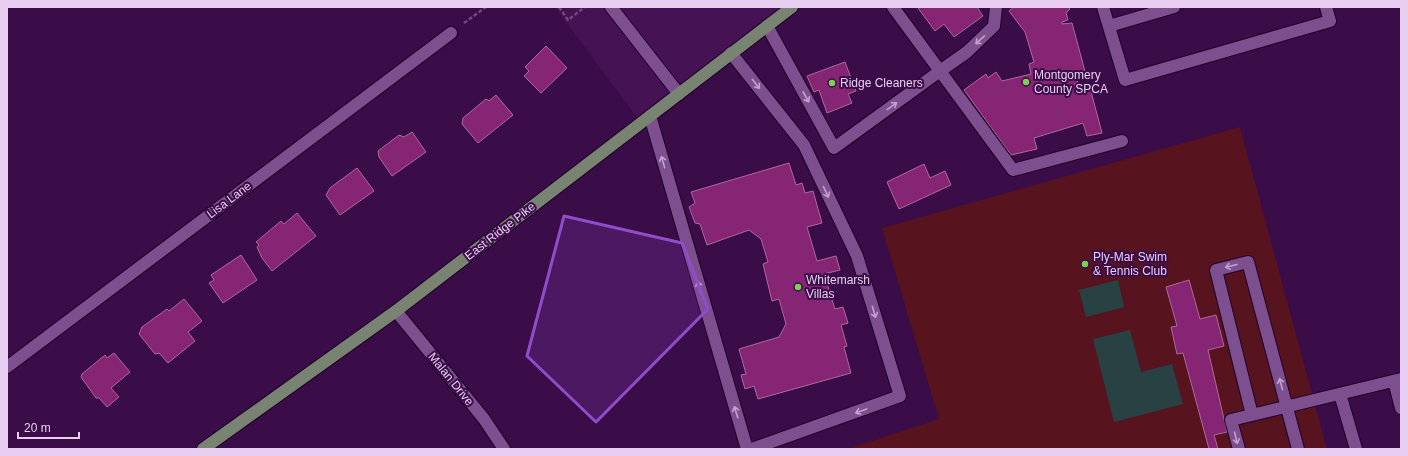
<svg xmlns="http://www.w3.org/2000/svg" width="1408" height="456" viewBox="0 0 1408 456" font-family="Arial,sans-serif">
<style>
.built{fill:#451254}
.green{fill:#57141e}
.water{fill:#284243}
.building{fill:#862573;stroke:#ad699b}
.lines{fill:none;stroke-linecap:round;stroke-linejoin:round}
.minor-casing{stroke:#1d0027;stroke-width:14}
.major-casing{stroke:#1d0027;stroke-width:14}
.path{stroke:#6f477b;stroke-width:2.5;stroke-dasharray:4 2;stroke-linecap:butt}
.minor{stroke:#7e4f8e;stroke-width:12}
.major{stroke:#788471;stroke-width:12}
.oneway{stroke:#c3a2ce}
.marked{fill:#914cc9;fill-opacity:0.2;stroke:#914cc9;stroke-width:3;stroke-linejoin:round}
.poi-dot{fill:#7cd155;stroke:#3a0c48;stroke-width:1.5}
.labels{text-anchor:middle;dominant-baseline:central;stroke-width:4;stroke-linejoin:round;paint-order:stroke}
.poi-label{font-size:12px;fill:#e8cef1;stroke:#3a0c48;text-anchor:start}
.street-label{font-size:12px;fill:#e8cef1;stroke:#3a0c48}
</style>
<rect width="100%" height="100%" fill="#3a0c48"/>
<!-- built -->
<path class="built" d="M555,7H792L641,123Z"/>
<!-- green -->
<path class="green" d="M1240,127L1327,449H848L939,419L882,228Z"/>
<!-- water -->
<path class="water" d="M1118,280L1124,307L1086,317L1079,290Z
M1130,330L1141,372L1172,364L1183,404L1114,422L1093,339Z"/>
<!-- building -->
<path class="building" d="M920,7H977L983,16L954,37L944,24L935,31L918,8Z
M1014,7H1068L1070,9L1066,13L1068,20L1062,22V24L1072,23L1086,75L1076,77L1078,83L1074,84L1076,89L1089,84L1102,133L1087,136L1083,123L1034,138L1037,149L1011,155L964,90L986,74L988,78L996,72L1002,81L1031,74L1029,64L1034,62L1025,32L1009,11Z
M546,46L567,68L541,93L524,76L529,71L525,67Z
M845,62L856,91L848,94L852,103L827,113L819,90L814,92L807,76Z
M496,95L513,115L478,143L462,124L463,118L486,99L489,101Z
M412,132L426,152L392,176L379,157L378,151L399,135L404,137Z
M789,163L796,185L802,183L805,193L813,191L822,223L807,227L817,261L836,256L840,270L824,274L835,309L843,307L848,323L841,325L847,346L844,347L851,373L758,399L754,386L745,389L741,375L746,374L739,349L779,337L786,324L779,299L772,301L763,264L768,262L761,239L749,230L707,245L700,224L695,223L689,207L695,203L691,192Z
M924,164L930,178L945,171L951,185L899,209L887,182Z
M357,168L374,191L340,215L326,195L330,188Z
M297,213L316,236L272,271L262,258L257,247L259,245L256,242L281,221L284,224Z
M241,255L257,280L223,303L209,283L214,280L211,275Z
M1189,280L1200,319L1216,315L1224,346L1208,350L1227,432L1214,435L1218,449H1209L1183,353L1177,354L1171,327L1177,326L1166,287Z
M184,299L202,321L188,332L195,341L168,363L159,353L155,354L139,334L142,327L167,309L169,311Z
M114,353L130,372L111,388L119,397L107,407L99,398H96L81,377L82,374L105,355L107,358Z"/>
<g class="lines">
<!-- minor casing -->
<g class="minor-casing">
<path id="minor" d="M611,7L679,94
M893,7L940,71L967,52L994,26L996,7
M1103,7L1125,80L1330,21L1326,7
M767,26L834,148L940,71L1013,170L1122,141
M1109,26L1174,7
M731,53L804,145L857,256L900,396L752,449
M650,116L747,449
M396,311L484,419L504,449
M7,367L451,33
M1394,381L1401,408
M1340,394L1356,449
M1252,415L1216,270L1248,262L1298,449
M1239,449L1231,420L1401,379"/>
</g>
<!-- major casing -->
<g class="major-casing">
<path id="major" d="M203,449L396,311L792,7"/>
</g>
<!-- path -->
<path class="path" d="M559,7L568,20L585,7
M464,23L486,7"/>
<!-- minor -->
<use href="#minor" class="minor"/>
<!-- major -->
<use href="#major" class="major"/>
</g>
<!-- one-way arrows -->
<defs><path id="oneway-shaft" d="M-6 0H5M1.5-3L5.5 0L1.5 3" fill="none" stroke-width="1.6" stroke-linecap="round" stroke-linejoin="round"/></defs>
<g class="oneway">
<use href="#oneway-shaft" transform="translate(980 40) rotate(137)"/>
<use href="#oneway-shaft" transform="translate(756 84) rotate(52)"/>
<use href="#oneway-shaft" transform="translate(806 97) rotate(61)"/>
<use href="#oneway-shaft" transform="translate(892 106) rotate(-36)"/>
<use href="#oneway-shaft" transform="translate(663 162) rotate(-106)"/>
<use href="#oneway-shaft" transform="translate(826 192) rotate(65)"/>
<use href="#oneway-shaft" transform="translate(1231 266) rotate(166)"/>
<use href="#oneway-shaft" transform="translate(699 287) rotate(-107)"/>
<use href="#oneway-shaft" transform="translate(874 312) rotate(73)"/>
<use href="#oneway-shaft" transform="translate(1281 384) rotate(-105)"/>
<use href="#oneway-shaft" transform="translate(861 411) rotate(160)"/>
<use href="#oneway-shaft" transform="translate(736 412) rotate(-107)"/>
<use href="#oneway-shaft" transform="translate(1236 438) rotate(76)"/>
</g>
<!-- marked area -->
<path class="marked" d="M564,216L682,243L708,309L596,422L527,356Z"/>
<!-- markers -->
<g class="poi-dot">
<circle cx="1026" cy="82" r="4"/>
<circle cx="832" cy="83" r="4"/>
<circle cx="1085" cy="264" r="4"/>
<circle cx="798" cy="287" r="4"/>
</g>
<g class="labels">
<!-- poi labels -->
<g class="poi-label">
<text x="1034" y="75">Montgomery<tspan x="1034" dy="14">County SPCA</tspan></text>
<text x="840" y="83">Ridge Cleaners</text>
<text x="1093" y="257">Ply-Mar Swim<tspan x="1093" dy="14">&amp; Tennis Club</tspan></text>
<text x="806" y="280">Whitemarsh<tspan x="806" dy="14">Villas</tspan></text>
</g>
<!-- street labels -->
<g class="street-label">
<text transform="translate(229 200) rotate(-37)">Lisa Lane</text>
<text transform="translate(500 231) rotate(-38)">East Ridge Pike</text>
<text transform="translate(451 379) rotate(51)">Malan Drive</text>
</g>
</g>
<!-- border -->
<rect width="1408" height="456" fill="none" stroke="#e8cef1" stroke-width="16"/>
<!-- scale -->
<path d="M18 432v6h61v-6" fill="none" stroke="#e8cef1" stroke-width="2"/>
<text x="24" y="432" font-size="12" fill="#e8cef1" stroke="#3a0c48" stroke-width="3" paint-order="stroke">20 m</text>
</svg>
